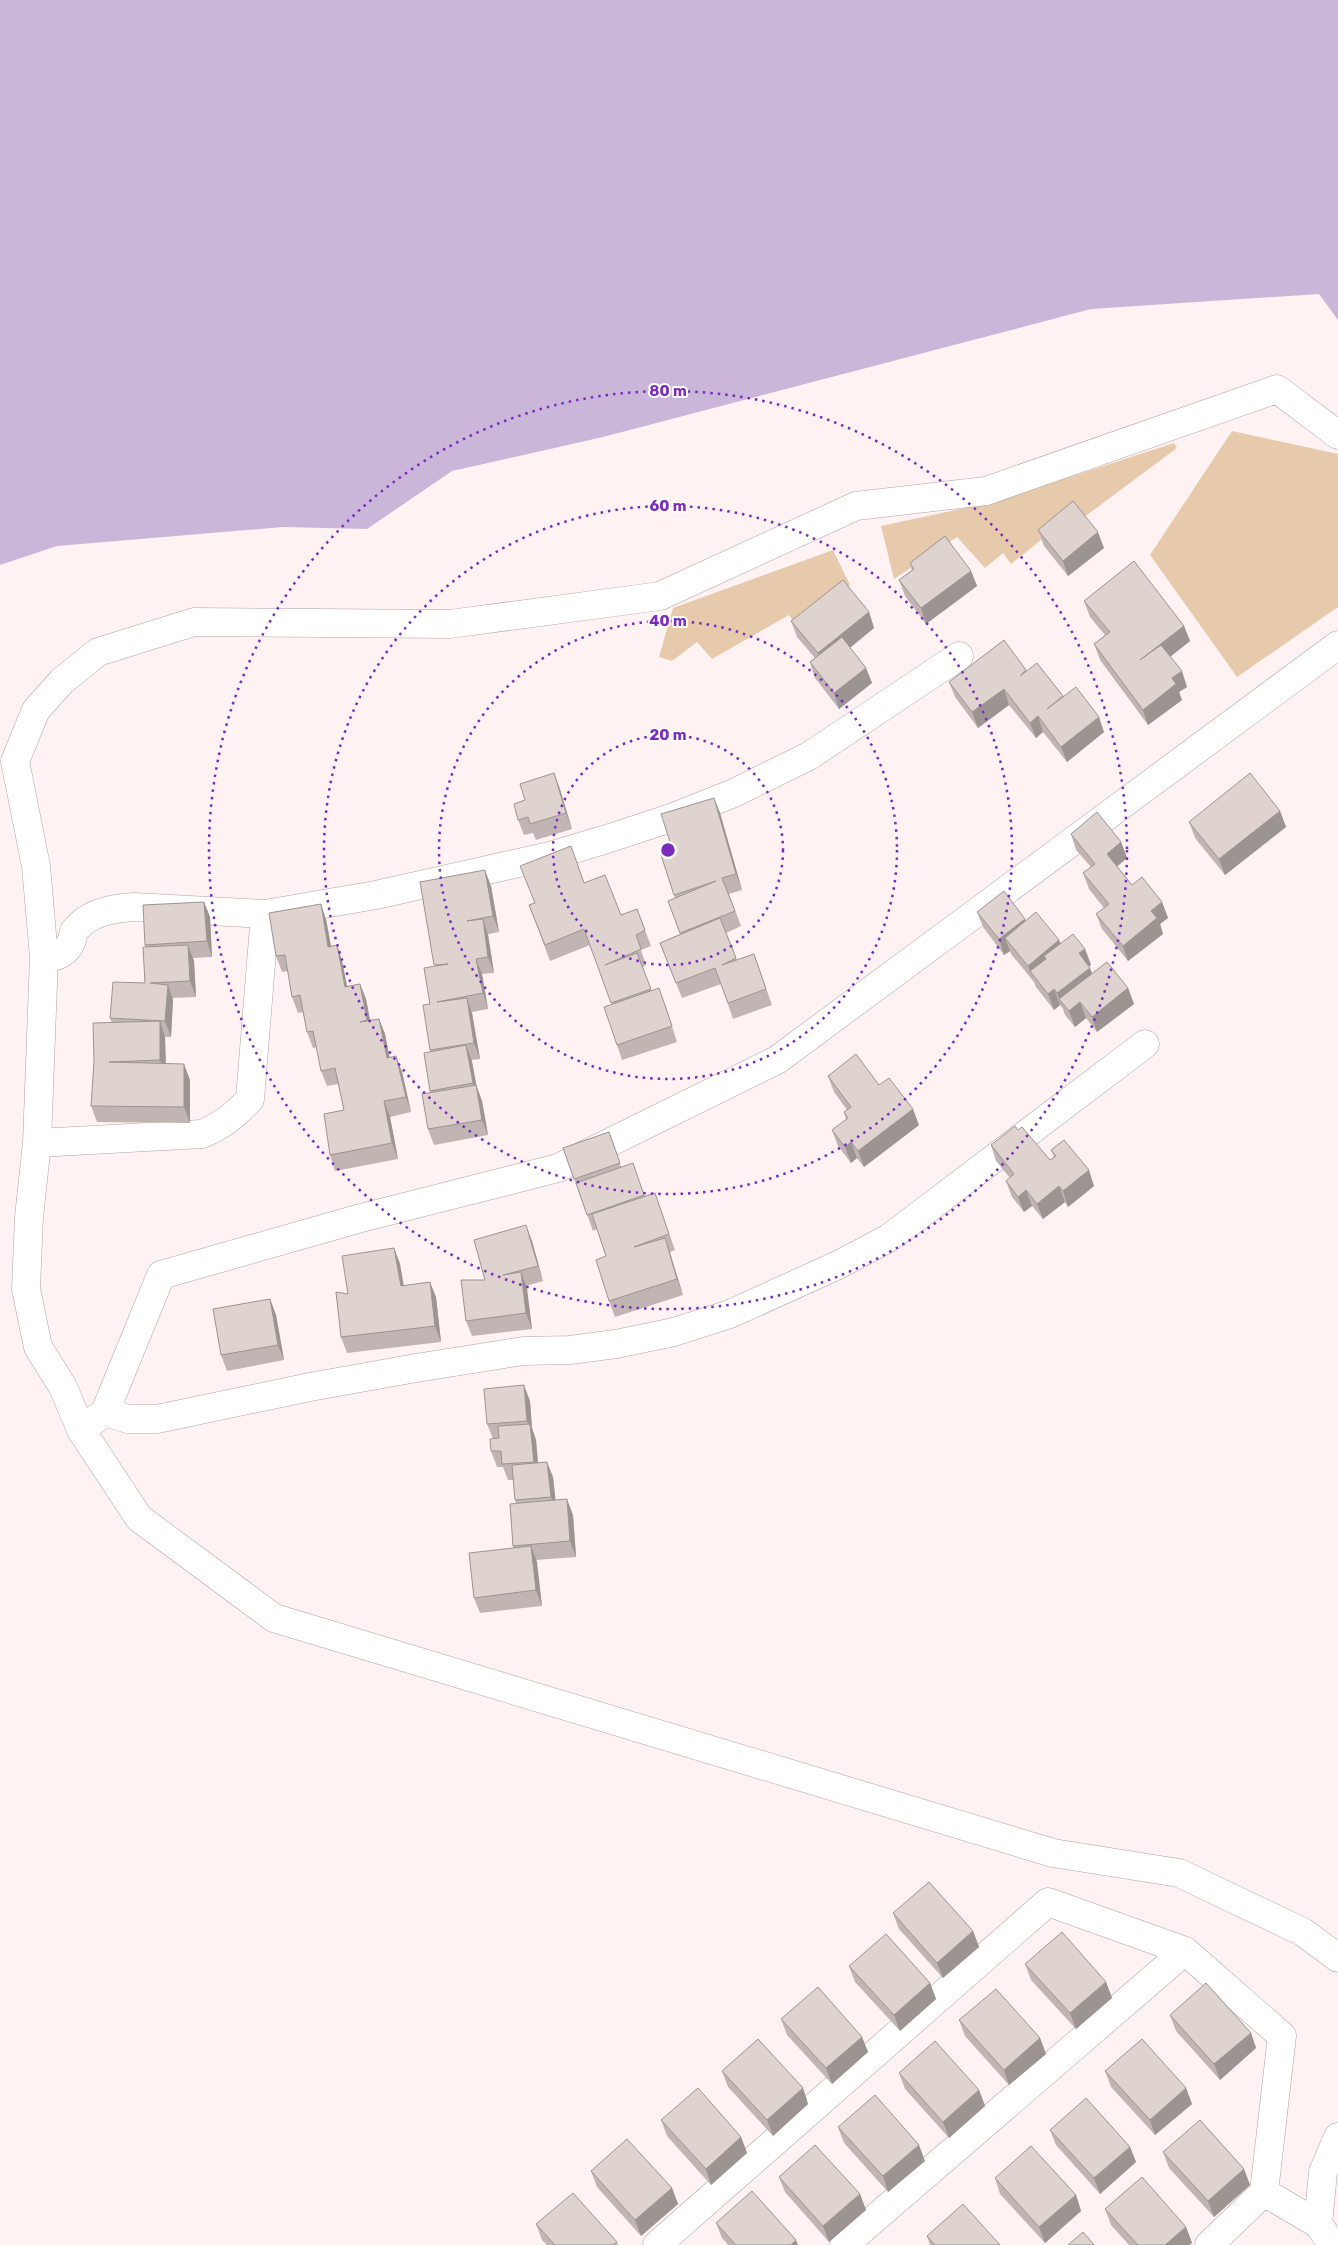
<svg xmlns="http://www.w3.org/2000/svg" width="1338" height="2245" viewBox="0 0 1338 2245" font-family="Rubik,sans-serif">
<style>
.green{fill:#e6caab}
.water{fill:#c9b6d8}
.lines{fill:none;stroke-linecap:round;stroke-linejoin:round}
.minor-casing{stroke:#b0a4a5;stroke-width:29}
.minor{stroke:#fff;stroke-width:28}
.wall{fill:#c0b5b2}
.shaded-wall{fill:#9c9491}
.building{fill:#dfd3cf;stroke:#9c9491}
.ring{fill:none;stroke:#7b2cbf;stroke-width:2.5;stroke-dasharray:2.5 5}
.centre{fill:#7b2cbf;stroke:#fff;stroke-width:2.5}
.ring-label{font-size:15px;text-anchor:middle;font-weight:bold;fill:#7b2cbf;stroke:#fff;stroke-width:4;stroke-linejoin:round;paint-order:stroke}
</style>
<rect width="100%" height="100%" fill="#fff2f3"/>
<!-- green -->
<path class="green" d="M1232,431L1338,454V607L1237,677L1150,555Z
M1174,443L1177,448L1083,518L1076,512L1011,564L1003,553L985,568L957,537L894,579L881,526L993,502Z
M833,550L850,585L797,627L789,615L712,659L697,642L672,661L659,657L673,608Z"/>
<!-- water -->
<path class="water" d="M0,0H1338V320L1319,294L1091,309L603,437L452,471L367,529L283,527L57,546L0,565Z"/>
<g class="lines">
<!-- minor casing -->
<g class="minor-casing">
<path id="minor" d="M1338,435L1277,389L986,491L856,506L660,596L450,624L194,622L98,652L62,681L36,710L15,761L36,866L44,957L37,1143L29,1217L26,1289L38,1347L63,1387L81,1430L139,1518L274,1618L1053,1853L1179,1873L1303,1932L1338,1958
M44,957C57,958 67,953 72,940C73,936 73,932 76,929C89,913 114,908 134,907L265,914L376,895L550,856L607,839L671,818L734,793L809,756L959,656
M37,1143L202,1134C222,1126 236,1115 250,1099L265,914
M105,1412L128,1419H157L310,1387L416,1368L523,1351L570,1350L616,1344L674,1332L730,1314L838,1265L889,1238L1145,1044
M81,1430L105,1412L161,1275L361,1218L558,1168L777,1060L1338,645
M1264,2192L1318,2224
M657,2245L1048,1902L1185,1951L1282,2036L1264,2192L1209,2245
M844,2245L1185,1951
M1333,2245L1318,2224L1323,2172L1338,2137"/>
</g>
<!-- minor -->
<use href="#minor" class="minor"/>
</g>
<!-- wall -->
<path class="wall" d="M1038,530L1104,548L1068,576L1044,546Z
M910,563L971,571L977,586L926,624L905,596L899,580L912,571Z
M1084,601L1184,626L1190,641L1170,657L1187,687L1179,692L1182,700L1148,725L1100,660L1094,644L1105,635L1090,617Z
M869,612L874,628L850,648L866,668L872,683L839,709L815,678L810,662L815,658L797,637L791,621Z
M1026,670L1027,671L1064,697L1104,732L1067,762L1043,732L1036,738L1009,705L978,728L955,697L949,682Z
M554,773L572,829L536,840L533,833L524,835L518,820L525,800Z
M714,798L720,813L742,890L729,894L741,926L726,933L737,960L754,954L772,1005L733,1019L721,984L682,998L660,943L680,934L668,901L675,898L661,855L673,851Z
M1280,811L1286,827L1225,875L1195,838L1189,822Z
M1071,834L1121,842L1127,858L1117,866L1132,885L1162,902L1168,918L1160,924L1163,934L1128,961L1102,929L1096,914L1104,908L1089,889L1083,873L1091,867L1076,850Z
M420,882L491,886L499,932L488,934L494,973L482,974L488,1009L472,1012L480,1059L471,1060L476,1085L482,1101L488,1135L434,1145L428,1129L431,1093L430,1091L431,1052L430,1050V1004L435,966Z
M584,883L621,915L637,909L651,946L641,950L646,965L643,967L651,991L665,1004L677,1042L622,1060L617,1045L612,1004L590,945L550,961L529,905Z
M204,902L210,917L212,957L193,958L194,961L196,997L172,998L173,1000L171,1037H165L166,1064L190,1080V1123L97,1122L91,1106L112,1023L110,1018L145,983L146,947L145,945Z
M977,912L1026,921L1059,940L1061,944L1085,949L1091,965L1089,966L1092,974L1128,988L1134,1004L1097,1032L1086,1018L1075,1027L1065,1015L1063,1009L1060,1005L1054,1010L1036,987L1034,982L1011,954L1010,951L1004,955L983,927Z
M326,919L331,946L337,945L342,961L347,986L360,984L366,999L370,1020L379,1019L385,1034L389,1058L396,1056L402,1072L411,1112L390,1117L398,1159L335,1171L330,1155L344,1110L338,1084L327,1086L321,1071L317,1047L313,1048L307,1032L303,1012L298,1013L292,997L288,971L282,972L276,956Z
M828,1076L879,1085L919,1125L864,1167L857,1158L851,1163L838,1146L832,1130L846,1119L844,1112L847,1110L834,1092Z
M1018,1130L1050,1160L1054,1157L1051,1150L1094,1186L1068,1207L1065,1202L1043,1219L1032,1206L1024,1212L1012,1197L1006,1181L1010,1178L996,1161L991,1145Z
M609,1132L621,1167L645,1196L655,1193L675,1250L670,1252L683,1295L615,1317L609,1301L606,1256L597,1229L593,1231L563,1148Z
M532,1241L543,1281L526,1286L532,1329L472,1336L466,1321L485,1280Z
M394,1248L400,1264L404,1286L436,1297L441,1342L347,1353L341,1337L348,1294Z
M270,1299L276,1315L284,1360L227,1371L221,1355Z
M530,1401L532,1428L536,1440L538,1462L553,1477L555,1500L573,1515L576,1557L536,1560L542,1606L480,1613L474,1598L513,1548V1546L516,1503L515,1500L513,1480H508L503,1467H497L491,1451L493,1439L487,1424Z
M893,1913L973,1931L979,1947L943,1978L899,1929Z
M1025,1964L1106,1982L1112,1998L1076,2029L1031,1980Z
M849,1966L930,1983L936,1999L900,2031L855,1982Z
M1170,2015L1251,2033L1256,2048L1220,2080L1176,2031Z
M781,2019L862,2037L868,2052L832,2084L787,2035Z
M959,2020L1040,2038L1046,2054L1009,2085L965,2036Z
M722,2071L803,2088L808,2104L773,2136L728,2087Z
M1105,2071L1186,2088L1192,2104L1155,2135L1111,2087Z
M899,2073L979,2090L985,2106L949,2138L905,2089Z
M661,2120L741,2137L747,2153L711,2185L667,2136Z
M838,2127L925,2161L888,2192L844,2143Z
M1050,2130L1130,2147L1136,2162L1100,2194L1056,2145Z
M1163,2152L1244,2169L1250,2185L1214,2217L1169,2168Z
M591,2171L672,2188L678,2204L641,2236L597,2187Z
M779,2177L860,2194L866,2210L829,2242L785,2192Z
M995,2178L1076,2195L1081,2211L1045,2243L1000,2194Z
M1105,2209L1186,2227L1192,2243L1189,2245H1129L1111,2225Z
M716,2223L798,2245H728L722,2238Z
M536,2224L617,2242L618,2245H547L542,2240Z
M927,2236L1000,2245H930Z"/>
<!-- shaded-wall -->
<path class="shaded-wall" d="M1098,532L1104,548L1068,576L1063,561Z
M971,571L977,586L926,624L921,608Z
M869,612L874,628L824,669L818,653Z
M1184,626L1190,641L1146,676L1140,660Z
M866,668L872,683L839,709L834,693Z
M1182,671L1187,687L1179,692L1182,700L1148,725L1143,710L1172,678Z
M1004,689L1009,705L978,728L972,712Z
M1038,716L1043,732L1036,738L1030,723Z
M1099,717L1104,732L1067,762L1061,747Z
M554,773L560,789L572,829L566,813Z
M714,798L720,813L742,890L736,874Z
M1280,811L1286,827L1225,875L1219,859Z
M1121,842L1127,858L1113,870L1107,854Z
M485,870L491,886L499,932L493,916Z
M204,902L210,917L212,957L207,941Z
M1162,902L1168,918L1160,924L1163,934L1128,961L1123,946L1151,911Z
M321,904L326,919L334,963L328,947Z
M483,919L488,935L494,973L488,957Z
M1025,919L1031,935L1005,938L1010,951L1004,955L999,939Z
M1059,940L1065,956H1044L1049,969L1030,971L1034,982L1028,966Z
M188,945L194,961L196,997L190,981Z
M337,945L342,961L350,1002L345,987Z
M1085,949L1091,965L1084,969L1079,953Z
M476,959L482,974L488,1009L483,993Z
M1090,968L1096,984L1059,999L1063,1009L1057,993Z
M360,984L366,999L373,1036L367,1020Z
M168,985L173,1000L171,1037L165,1021Z
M1128,988L1134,1004L1097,1032L1092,1017Z
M1054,989L1060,1005L1054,1010L1048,994Z
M467,998L472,1014L480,1059L474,1043Z
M1080,1002L1086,1018L1075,1027L1069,1011Z
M379,1019L385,1034L393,1074L387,1058Z
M160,1021L165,1037L166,1076L160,1060Z
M466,1045L472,1061L479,1099L473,1083Z
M396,1056L402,1072L411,1112L406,1097Z
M184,1064L190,1080V1123L184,1107Z
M476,1085L482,1101L488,1135L482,1120Z
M384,1101L390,1117L398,1159L392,1143Z
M913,1109L919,1125L864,1167L858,1151Z
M851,1142L857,1158L851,1163L845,1147Z
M1089,1170L1094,1186L1068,1207L1063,1191Z
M1059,1186L1065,1202L1043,1219L1037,1204Z
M1026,1190L1032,1206L1024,1212L1018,1197Z
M526,1225L532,1241L543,1281L538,1266Z
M665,1238L670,1254L683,1295L677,1279Z
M394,1248L400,1264L406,1302L401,1286Z
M521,1272L527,1288L532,1329L526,1313Z
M430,1282L436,1297L441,1342L435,1326Z
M270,1299L276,1315L284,1360L278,1345Z
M524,1385L530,1401L532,1428L536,1440L539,1477L534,1462L531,1433L527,1421Z
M547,1462L553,1477L557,1512L551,1497Z
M567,1499L573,1515L576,1557L570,1541Z
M531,1546L537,1562L542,1606L536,1590Z
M973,1931L979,1947L943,1978L937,1963Z
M1106,1982L1112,1998L1076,2029L1070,2013Z
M930,1983L936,1999L900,2031L894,2015Z
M1251,2033L1256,2048L1220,2080L1214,2064Z
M862,2037L868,2052L832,2084L826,2068Z
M1040,2038L1046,2054L1009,2085L1004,2070Z
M803,2088L808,2104L773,2136L767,2120Z
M1186,2088L1192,2104L1155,2135L1150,2120Z
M979,2090L985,2106L949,2138L943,2122Z
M741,2137L747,2153L711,2185L706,2169Z
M919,2145L925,2161L888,2192L883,2176Z
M1130,2147L1136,2162L1100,2194L1094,2178Z
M1244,2169L1250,2185L1214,2217L1208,2201Z
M672,2188L678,2204L641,2236L635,2220Z
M860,2194L866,2210L829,2242L823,2226Z
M1076,2195L1081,2211L1045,2243L1039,2227Z
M1186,2227L1192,2243L1189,2245H1165Z
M796,2240L798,2245H791Z"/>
<!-- building -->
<path class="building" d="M1073,501L1098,532L1063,561L1038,530Z
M945,536L971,571L921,608L899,580L914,569L910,563Z
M1134,561L1184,626L1140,660L1161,645L1182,671L1172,678L1176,684L1143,710L1094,644L1110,632L1084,601Z
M843,580L869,612L818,653L791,621Z
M842,637L866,668L834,693L810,662Z
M1004,640L1026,670L1020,676L1037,663L1063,696L1047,709L1076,687L1099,717L1061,747L1038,716L1030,723L1004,689L972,712L949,682Z
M554,773L566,813L530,824L528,817L518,820L514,804L525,800L520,784Z
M1250,773L1280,811L1219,859L1189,822Z
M714,798L736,874L722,878L735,911L680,933L668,901L716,881L674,895L661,855L673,851L661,814Z
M1097,812L1121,842L1107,854L1132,885L1142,877L1162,902L1151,911L1157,918L1123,946L1096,914L1109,904L1083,873L1095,864L1071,834Z
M571,846L584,883L605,875L621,915L637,909L645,930L636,935L641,949L605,965L637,953L651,989L611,1003L584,929L545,945L529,905L535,903L520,866Z
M485,870L493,916L467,921L483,919L488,957L476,959L483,993L437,1002L467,998L474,1043L430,1050L423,1005L430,1004L424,968L448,964L434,965L420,882Z
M1004,891L1025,919L999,939L977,912Z
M204,902L207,941L145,945L143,905Z
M321,904L328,947L337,945L345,987L360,984L367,1020L360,1022L379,1019L387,1058L396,1056L406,1097L384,1101L392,1143L330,1155L324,1114L344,1110L335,1068L321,1071L313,1031L307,1032L300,995L292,997L285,955L276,956L269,913Z
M1036,912L1059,940L1028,966L1005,938Z
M720,918L736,958L722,965L754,954L766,989L728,1003L715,968L676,983L660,943Z
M1073,934L1085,949L1079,953L1090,968L1057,993L1054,989L1048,994L1030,971L1046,959L1044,956Z
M188,945L190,981L150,983L168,985L165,1021L110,1018L113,982L145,983L143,947Z
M1107,962L1128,988L1092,1017L1080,1002L1069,1011L1059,999Z
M659,988L672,1026L617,1045L604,1007Z
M160,1021V1060L109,1062L184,1064V1107L91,1106L94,1061L93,1023Z
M466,1045L473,1083L430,1091L424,1053Z
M856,1054L879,1085L889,1078L913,1109L858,1151L851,1142L845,1147L832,1130L848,1118L844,1112L851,1107L828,1076Z
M476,1085L482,1120L428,1129L422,1094Z
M1015,1126L1018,1130L1022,1127L1050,1160L1056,1156L1051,1150L1064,1140L1089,1170L1063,1191L1059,1186L1037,1204L1026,1190L1018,1197L1006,1181L1014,1174L991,1145Z
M609,1132L620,1163L574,1179L563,1148Z
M633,1163L644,1195L587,1215L576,1183Z
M655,1193L669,1234L634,1247L665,1238L677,1279L609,1301L596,1260L606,1256L592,1214Z
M526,1225L538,1266L503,1275L521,1272L526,1313L466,1321L461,1280H485L474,1240Z
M394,1248L401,1286L430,1282L435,1326L341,1337L336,1292L348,1294L342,1256Z
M270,1299L278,1345L221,1355L213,1309Z
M524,1385L527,1421L487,1424L484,1389Z
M530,1424L534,1462L502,1464L501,1451H491L490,1439L499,1438L498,1426Z
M547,1462L551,1497L515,1500L512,1465Z
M567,1499L570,1541L513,1546L510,1504Z
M531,1546L536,1590L474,1598L469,1553Z
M929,1882L973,1931L937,1963L893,1913Z
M1062,1932L1106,1982L1070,2013L1025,1964Z
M886,1934L930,1983L894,2015L849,1966Z
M1206,1983L1251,2033L1214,2064L1170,2015Z
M818,1987L862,2037L826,2068L781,2019Z
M996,1989L1040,2038L1004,2070L959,2020Z
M758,2039L803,2088L767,2120L722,2071Z
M1142,2039L1186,2088L1150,2120L1105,2071Z
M935,2041L979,2090L943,2122L899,2073Z
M698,2088L741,2137L706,2169L661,2120Z
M875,2095L919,2145L883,2176L838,2127Z
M1086,2098L1130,2147L1094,2178L1050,2130Z
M1200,2120L1244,2169L1208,2201L1163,2152Z
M627,2139L672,2188L635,2220L591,2171Z
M815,2145L860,2194L823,2226L779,2177Z
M1031,2146L1076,2195L1039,2227L995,2178Z
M1142,2177L1186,2227L1165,2245H1138L1105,2209Z
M752,2191L796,2240L791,2245H736L716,2223Z
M573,2193L617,2242L613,2245H555L536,2224Z
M963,2204L1000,2245H935L927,2236Z
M1083,2232L1094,2245H1068Z"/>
<!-- distance rings -->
<g class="ring">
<circle cx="668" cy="850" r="115"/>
<circle cx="668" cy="850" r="229"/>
<circle cx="668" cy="850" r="344"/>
<circle cx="668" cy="850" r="459"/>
</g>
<circle cx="668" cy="850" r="8" class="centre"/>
<g class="ring-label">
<text x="668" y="396">80 m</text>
<text x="668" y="511">60 m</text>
<text x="668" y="626">40 m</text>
<text x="668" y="740">20 m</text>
</g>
</svg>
